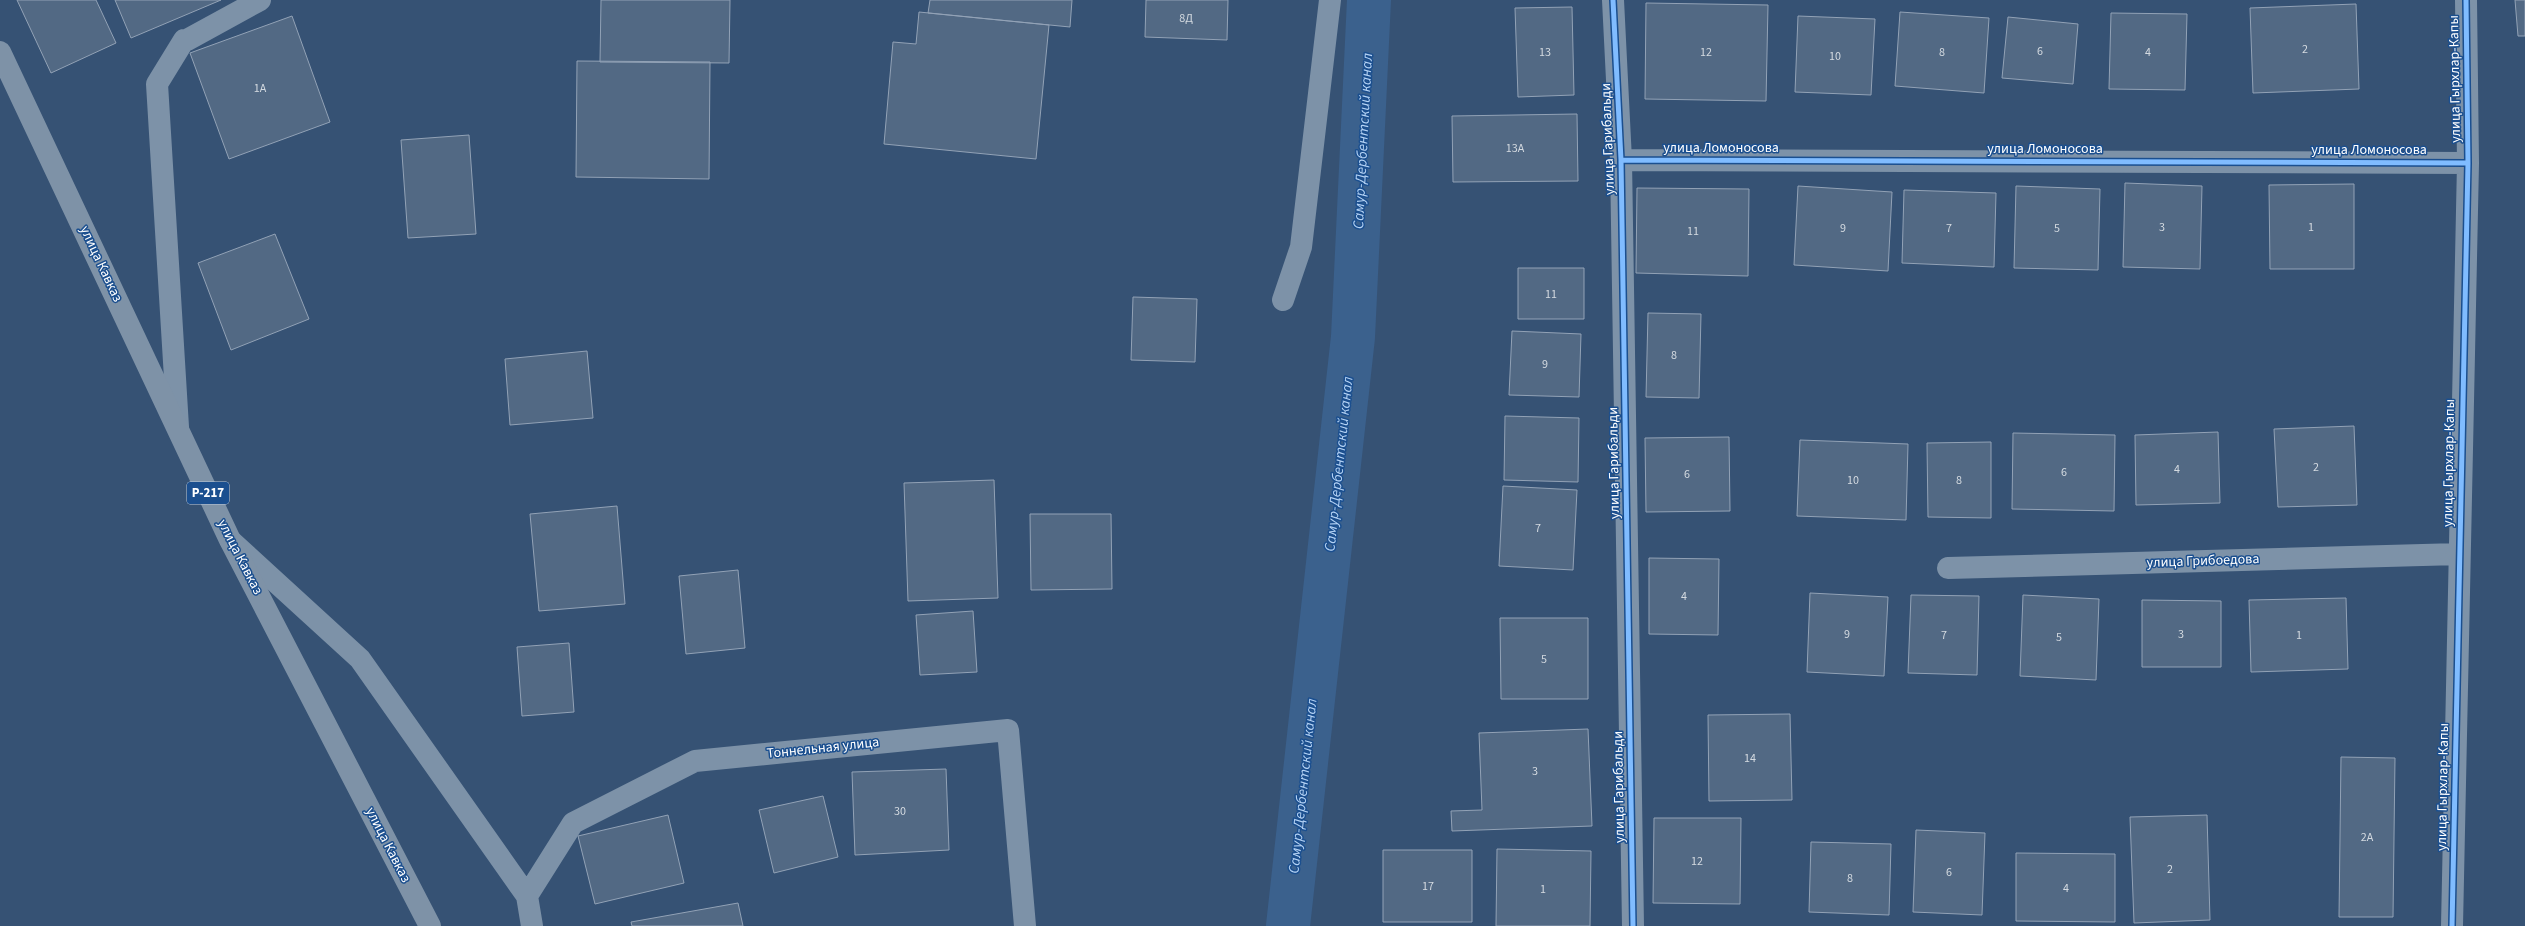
<svg xmlns="http://www.w3.org/2000/svg" width="2525" height="926" viewBox="0 0 2525 926" font-family="'Source Sans 3',sans-serif">
<style>
.lines{fill:none;stroke-linecap:round;stroke-linejoin:round}
.canal{stroke:#3b618d;stroke-width:44}
.building{fill:#526984;stroke:#92a2b6}
.minor{stroke:#7d92a8;stroke-width:22}
.highway{stroke:#7e92a7;stroke-width:22}
.cycleway-casing{stroke:#1b4f8f;stroke-width:8}
.cycleway{stroke:#80bcff;stroke-width:5}
.labels{text-anchor:middle;dominant-baseline:central;stroke-width:3;stroke-linejoin:round;paint-order:stroke}
.number-label{font-size:12px;fill:#d4dae0}
.shield{fill:#1b4f8f;stroke:#bbcadd;stroke-width:1}
.shield-label{font-size:13px;font-weight:bold;fill:#fff}
.street-label{font-size:14px;fill:#fff;stroke:#1b4f8f}
.water-label{font-size:15px;font-style:italic;fill:#b5d3f5;stroke:#1b4f8f}
</style>
<rect width="100%" height="100%" fill="#365274"/>
<g class="lines">
<!-- canal -->
<path class="canal" d="M1288,926L1353,337L1369,0"/>
</g>
<!-- building -->
<path class="building" d="M17,0H96L116,43L51,73Z
M115,0H221L131,38Z
M601,0H730L729,63L600,62Z
M930,0H1072L1070,27L928,13Z
M1146,0H1228L1227,40L1145,37Z
M2515,0H2525V36H2518Z
M1646,3L1768,5L1766,101L1645,99Z
M2356,4L2359,89L2253,93L2250,8Z
M1572,7L1574,95L1518,97L1515,8Z
M919,12L1049,25L1036,159L884,144L893,42L916,44Z
M1900,12L1989,18L1984,93L1895,86Z
M2111,13L2187,14L2185,90L2109,89Z
M292,16L330,122L229,159L190,53Z
M1798,16L1875,19L1871,95L1795,92Z
M2008,17L2078,24L2073,84L2002,78Z
M577,61L710,62L709,179L576,177Z
M1577,114L1578,181L1453,182L1452,116Z
M469,135L476,234L408,238L401,140Z
M2125,183L2202,186L2200,269L2123,267Z
M2354,184V269H2270L2269,185Z
M1798,186L1892,192L1888,271L1794,265Z
M2016,186L2100,189L2098,270L2014,268Z
M1637,188L1749,189L1748,276L1636,273Z
M1904,190L1996,193L1994,267L1902,263Z
M275,234L309,319L231,350L198,263Z
M1518,268H1584V319H1518Z
M1133,297L1197,299L1195,362L1131,360Z
M1648,313L1701,314L1699,398L1646,397Z
M1512,331L1581,334L1579,397L1509,395Z
M587,351L593,418L510,425L505,359Z
M1505,416L1579,418L1578,482L1504,480Z
M2354,426L2357,505L2278,507L2274,429Z
M2218,432L2220,503L2136,505L2135,435Z
M2013,433L2115,435L2114,511L2012,509Z
M1729,437L1730,511L1646,512L1645,438Z
M1800,440L1908,444L1906,520L1797,516Z
M1991,442V518L1928,517L1927,443Z
M994,480L998,598L908,601L904,483Z
M1503,486L1577,490L1573,570L1499,566Z
M617,506L625,604L539,611L530,514Z
M1030,514H1111L1112,589L1031,590Z
M1649,558L1719,559L1718,635L1649,634Z
M738,570L745,648L686,654L679,576Z
M1810,593L1888,597L1884,676L1807,672Z
M1911,595L1979,596L1977,675L1908,673Z
M2023,595L2099,599L2096,680L2020,676Z
M2346,598L2348,669L2251,672L2249,600Z
M2142,600L2221,601V667H2142Z
M973,611L977,672L920,675L916,615Z
M1500,618H1588V699H1501Z
M569,643L574,712L522,716L517,647Z
M1790,714L1792,800L1709,801L1708,715Z
M1588,729L1592,826L1452,831L1451,811L1482,810L1479,733Z
M2341,757L2395,758L2393,917H2339Z
M946,769L949,850L855,855L852,772Z
M823,796L838,857L774,873L759,810Z
M668,815L684,883L595,904L578,836Z
M2207,815L2210,920L2134,923L2130,817Z
M1654,818H1741L1740,904L1653,903Z
M1916,830L1985,833L1982,915L1913,912Z
M1811,842L1891,844L1889,915L1809,912Z
M1497,849L1591,851L1590,926H1496Z
M1383,850H1472V922H1383Z
M2016,853L2115,854V922L2016,921Z
M738,903L743,926H632L631,922Z"/>
<g class="lines">
<!-- minor -->
<path class="minor" d="M1613,0L1621,160L1633,926
M1621,160L2468,163
M1283,300L1301,247L1330,0
M178,427L157,84L184,40H187L260,0
M231,541L360,659L527,896
M1948,568L2459,554
M532,926L527,896L573,823L695,761L1008,730L1025,926
M2452,926L2468,163L2466,0"/>
<!-- highway -->
<path class="highway" d="M0,52L230,540L430,926"/>
<!-- cycleway casing -->
<g class="cycleway-casing">
<path id="cycleway" d="M1613,0L1621,160L1633,926
M1621,160L2468,163
M2452,926L2468,163L2466,0"/>
</g>
<!-- cycleway -->
<use href="#cycleway" class="cycleway"/>
</g>
<g class="labels">
<!-- number labels -->
<g class="number-label">
<text x="1186" y="18">8Д</text>
<text x="2305" y="49">2</text>
<text x="2040" y="51">6</text>
<text x="1545" y="52">13</text>
<text x="1706" y="52">12</text>
<text x="1942" y="52">8</text>
<text x="2148" y="52">4</text>
<text x="1835" y="56">10</text>
<text x="260" y="88">1А</text>
<text x="1515" y="148">13А</text>
<text x="2162" y="227">3</text>
<text x="2311" y="227">1</text>
<text x="1843" y="228">9</text>
<text x="1949" y="228">7</text>
<text x="2057" y="228">5</text>
<text x="1693" y="231">11</text>
<text x="1551" y="294">11</text>
<text x="1674" y="355">8</text>
<text x="1545" y="364">9</text>
<text x="2316" y="467">2</text>
<text x="2177" y="469">4</text>
<text x="2064" y="472">6</text>
<text x="1687" y="474">6</text>
<text x="1853" y="480">10</text>
<text x="1959" y="480">8</text>
<text x="1538" y="528">7</text>
<text x="1684" y="596">4</text>
<text x="1847" y="634">9</text>
<text x="2181" y="634">3</text>
<text x="1944" y="635">7</text>
<text x="2299" y="635">1</text>
<text x="2059" y="637">5</text>
<text x="1544" y="659">5</text>
<text x="1750" y="758">14</text>
<text x="1535" y="771">3</text>
<text x="900" y="811">30</text>
<text x="2367" y="837">2А</text>
<text x="1697" y="861">12</text>
<text x="2170" y="869">2</text>
<text x="1949" y="872">6</text>
<text x="1850" y="878">8</text>
<text x="1428" y="886">17</text>
<text x="2066" y="888">4</text>
<text x="1543" y="889">1</text>
</g>
<!-- shield labels -->
<rect class="shield" x="187" y="482" width="42" height="22" rx="3"/>
<g class="shield-label">
<text x="208" y="493">Р-217</text>
</g>
<!-- street labels -->
<g class="street-label">
<text transform="translate(2455 79) rotate(-91)">улица Гырхлар-Капы</text>
<text transform="translate(1608 139) rotate(-92)">улица Гарибальди</text>
<text x="1721" y="148">улица Ломоносова</text>
<text x="2045" y="149">улица Ломоносова</text>
<text x="2369" y="150">улица Ломоносова</text>
<text transform="translate(101 264) rotate(65)">улица Кавказ</text>
<text transform="translate(1614 463) rotate(-91)">улица Гарибальди</text>
<text transform="translate(2449 463) rotate(-89)">улица Гырхлар-Капы</text>
<text transform="translate(240 557) rotate(63)">улица Кавказ</text>
<text transform="translate(2203 561) rotate(-2)">улица Грибоедова</text>
<text transform="translate(823 748) rotate(-6)">Тоннельная улица</text>
<text transform="translate(1619 787) rotate(-91)">улица Гарибальди</text>
<text transform="translate(2443 787) rotate(-89)">улица Гырхлар-Капы</text>
<text transform="translate(388 845) rotate(63)">улица Кавказ</text>
</g>
<!-- water labels -->
<g class="water-label">
<text transform="translate(1363 141) rotate(-87)">Самур-Дербентский канал</text>
<text transform="translate(1339 464) rotate(-84)">Самур-Дербентский канал</text>
<text transform="translate(1303 786) rotate(-84)">Самур-Дербентский канал</text>
</g>
</g>
</svg>
